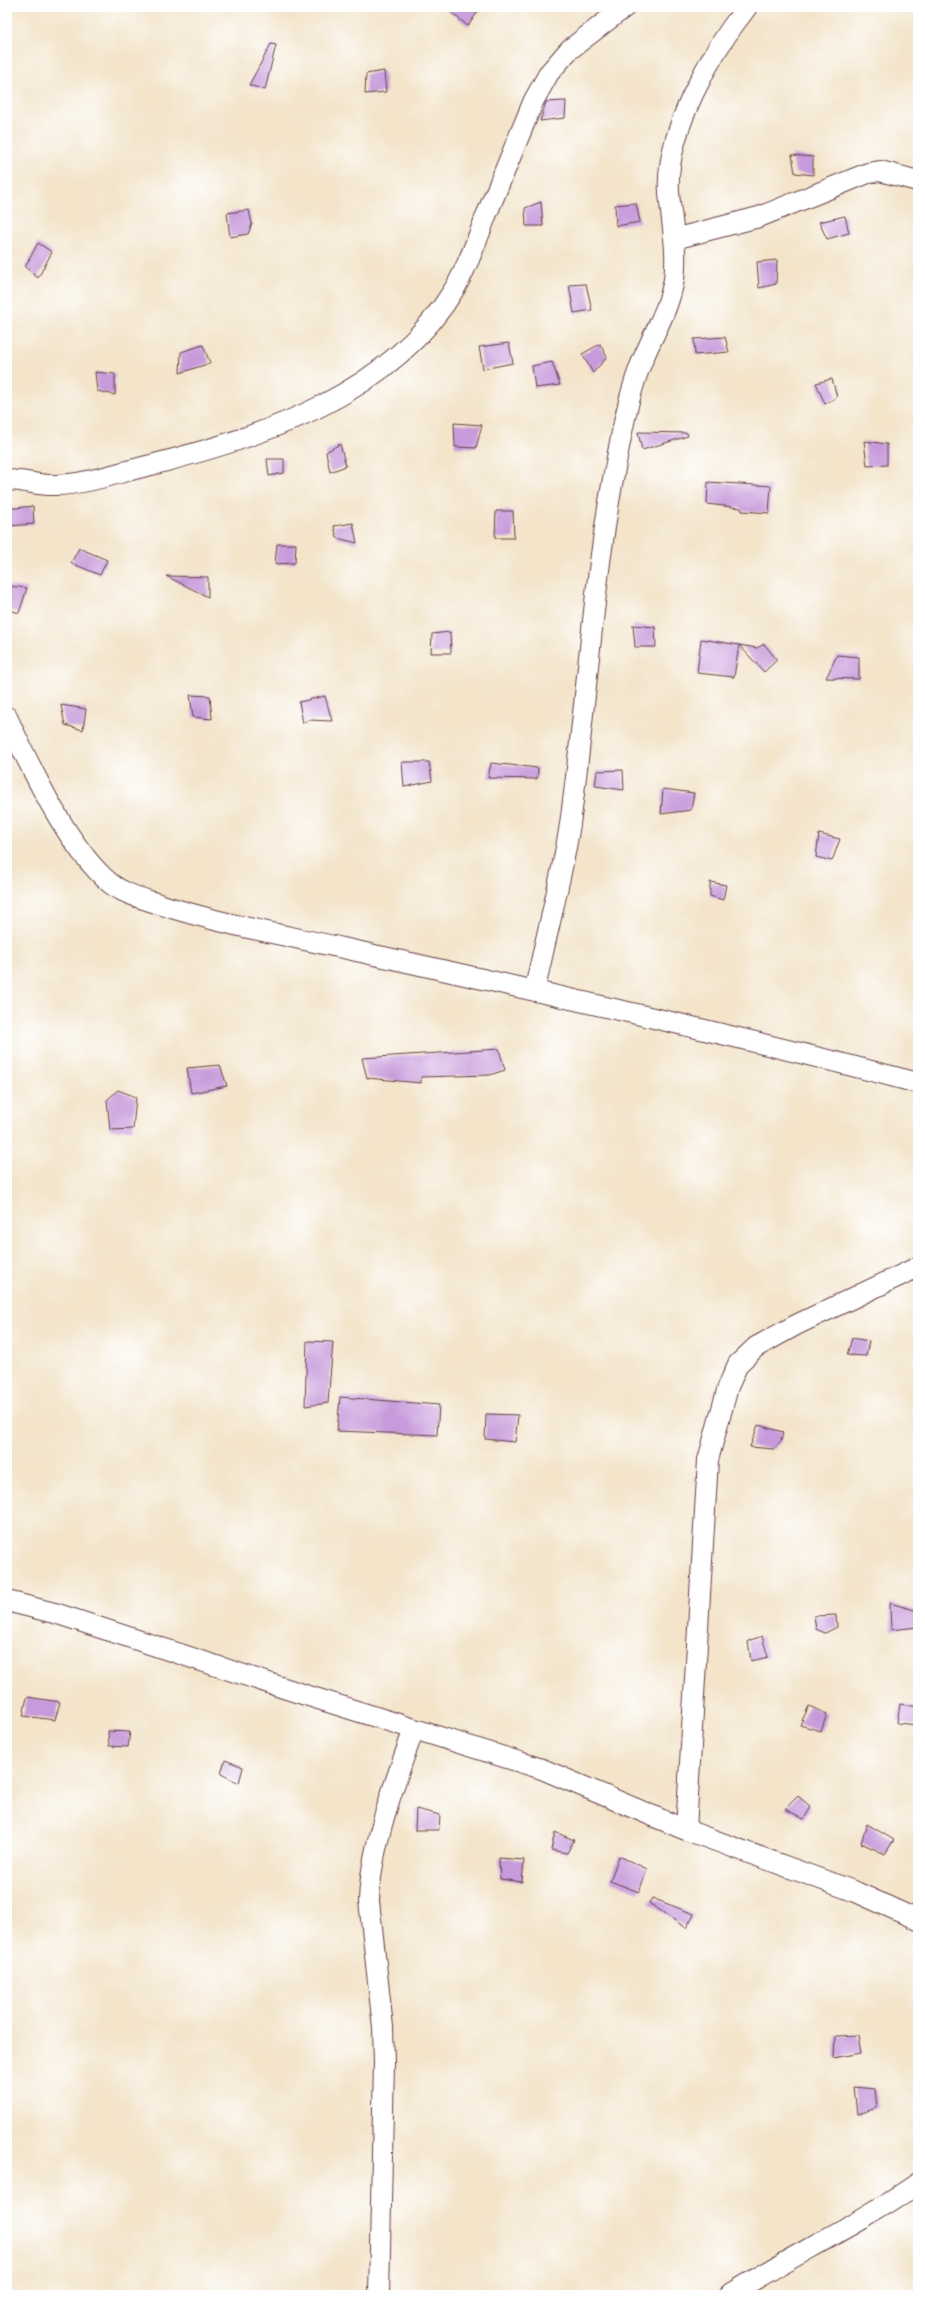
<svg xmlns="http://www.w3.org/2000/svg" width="925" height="2302" viewBox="0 0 925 2302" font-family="'IM FELL DW Pica',serif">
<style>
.building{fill:#c79bdb}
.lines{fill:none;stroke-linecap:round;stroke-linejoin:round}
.minor-casing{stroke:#633d43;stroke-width:22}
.minor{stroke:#fff;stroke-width:20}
</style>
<rect width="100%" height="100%" fill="#fff"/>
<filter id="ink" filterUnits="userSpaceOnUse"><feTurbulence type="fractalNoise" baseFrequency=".025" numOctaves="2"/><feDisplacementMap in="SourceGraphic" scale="8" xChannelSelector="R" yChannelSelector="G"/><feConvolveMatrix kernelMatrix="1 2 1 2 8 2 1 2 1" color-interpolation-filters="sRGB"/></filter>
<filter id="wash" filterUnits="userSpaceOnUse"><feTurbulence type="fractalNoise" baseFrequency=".012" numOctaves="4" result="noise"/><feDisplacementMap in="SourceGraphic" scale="16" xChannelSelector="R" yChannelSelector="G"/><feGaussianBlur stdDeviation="0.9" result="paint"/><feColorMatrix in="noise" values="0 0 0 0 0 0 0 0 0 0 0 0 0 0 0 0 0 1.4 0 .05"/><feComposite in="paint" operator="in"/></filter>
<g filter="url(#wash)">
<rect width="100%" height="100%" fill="#f3e4ca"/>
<g id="blocks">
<!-- building -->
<path class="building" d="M444,7H481L468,26Z
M271,44L276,45L265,90L249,85Z
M384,71L386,92L365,94L366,74Z
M566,101L565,118L540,121L546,102Z
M792,155L813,157V175L795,173Z
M541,202L543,226H526L525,208Z
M636,203L640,222L616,226L615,205Z
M249,210L252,224L248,234L230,237L227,213Z
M845,216L849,233L827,239L819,222Z
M38,243L52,252L38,278L25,267Z
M777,260L776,284L759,288L757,262Z
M586,284L592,310L574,313L569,285Z
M725,337L729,352L695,355L694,339Z
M509,343L513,363L483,369L479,347Z
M600,344L607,357L593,373L582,354Z
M203,345L210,363L180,373L181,352Z
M552,362L560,385L535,388L532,366Z
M95,372L115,374V395L97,391Z
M832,379L837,397L825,404L816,383Z
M454,423L482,425L476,448L455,447Z
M638,432L687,433L688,436L642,450Z
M864,441L887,444V465L867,466Z
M340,444L346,466L330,472L326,452Z
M267,459H284V473L269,476Z
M708,482L771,486L769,513L742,511L741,508L707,504Z
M33,506L34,524L8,526L7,509Z
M496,511H513L514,538H495Z
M353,523L357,543L337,538L334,526Z
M277,544H296L295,563L275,564Z
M79,548L107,560L100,575L71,563Z
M166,576L208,577V597Z
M7,586L27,588L19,613L7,609Z
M633,625L655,627L656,647H635Z
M450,632L451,653H431L432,634Z
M701,639L739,645L734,677L697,673Z
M764,644L777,660L764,672L739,645L757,648Z
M837,655L859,657V679L826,678Z
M190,695L210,696L212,719L193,717Z
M325,696L332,721L308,720L303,723L299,702Z
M61,705L86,709L83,730L65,725Z
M402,762H429L432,781L404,787Z
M491,763L538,768L537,779L488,778Z
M623,770L624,790L595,786L597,771Z
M663,789L694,793L691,810L661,814Z
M819,834L840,839L832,861L816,857Z
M710,882L726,885L723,900L710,896Z
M499,1049L505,1070L490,1075L421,1077V1083L367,1078L362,1058Z
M220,1065L227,1086L191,1093L187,1068Z
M118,1090L136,1097L133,1129L110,1130L107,1100Z
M852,1338L869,1341L866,1356L847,1355Z
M307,1341L333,1342L328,1403L305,1406Z
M340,1397L439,1405L437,1435L337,1431Z
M486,1414L518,1415L515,1442L485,1439Z
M758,1425L783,1432L781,1441L774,1449L750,1447Z
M890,1603L918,1611V1627L891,1630Z
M836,1615L837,1627L825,1633L816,1629L814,1616Z
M762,1636L768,1657L751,1661L748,1641Z
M27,1697L60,1702L55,1720L23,1716Z
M900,1704L918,1707V1725L897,1723Z
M809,1706L827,1714L821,1731L800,1725Z
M108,1731L130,1732L128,1747L109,1746Z
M225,1760L243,1767L239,1783L221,1774Z
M798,1796L811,1807L804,1819L785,1809Z
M416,1809L440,1815L439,1830H415Z
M867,1824L894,1840L885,1854L861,1843Z
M555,1832L574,1840L567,1853L551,1850Z
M619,1856L647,1869L639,1892L610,1881Z
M499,1858L524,1860L522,1882L500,1879Z
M652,1898L694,1914L686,1928L649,1903Z
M858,2035L861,2053L834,2058L835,2036Z
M854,2087L875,2089L877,2108L857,2114Z"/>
</g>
</g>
<g filter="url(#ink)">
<use href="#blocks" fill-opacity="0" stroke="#633d43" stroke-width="1"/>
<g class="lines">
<!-- minor casing -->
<g class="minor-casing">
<path id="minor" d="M674,239L759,217L868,173L880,171L918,181
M7,480C24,480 40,486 56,485C88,484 120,472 151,465C264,436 391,395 455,288C468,266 477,240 486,216C502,178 518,139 534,100L549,73L569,50L625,7
M7,717C30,767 68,848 110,883C125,895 145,899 162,905C221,924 283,935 343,948C536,991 728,1033 918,1083
M535,989C546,935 562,878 570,824C586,709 592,593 613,479C620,443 626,404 639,369C650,339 669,311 674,279C678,249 671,221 669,192C665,133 711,52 747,7
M7,1601L58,1614L296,1692L542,1769L686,1830L856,1892L918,1920
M686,1830L708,1460L728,1387L738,1364L756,1347L796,1325L918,1267
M379,2295L384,2063L383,2027L369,1901C371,1844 395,1782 414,1729
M729,2295C791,2256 858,2225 918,2183"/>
</g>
<!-- minor -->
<use href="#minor" class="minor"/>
</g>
</g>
<!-- margin -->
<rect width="925" height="2302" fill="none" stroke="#fff" stroke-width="24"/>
</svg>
